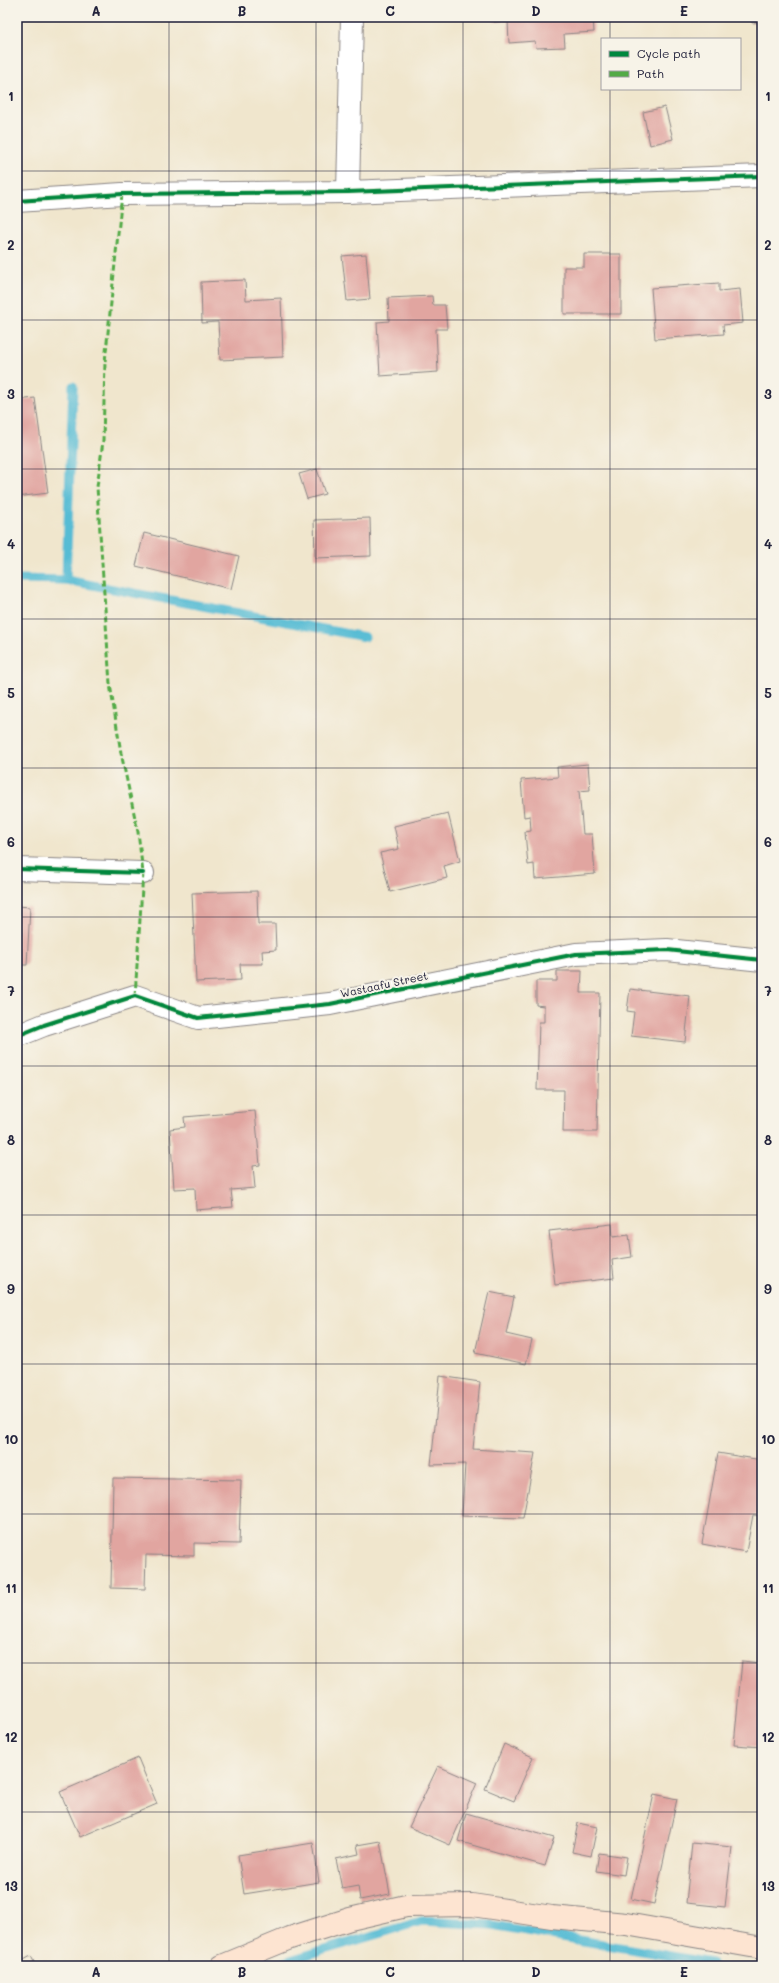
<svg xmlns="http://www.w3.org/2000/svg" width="779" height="1983" viewBox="0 0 779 1983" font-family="Mali,sans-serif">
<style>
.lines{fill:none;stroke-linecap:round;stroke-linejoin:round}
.stream{stroke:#56bcd4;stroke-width:9}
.building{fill:#e1a5a0}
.street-casing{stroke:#898484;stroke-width:24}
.secondary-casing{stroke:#898484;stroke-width:24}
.street{stroke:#fff;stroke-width:22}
.secondary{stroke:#fde4d1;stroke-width:22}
.quiet{stroke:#53aa46;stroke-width:3;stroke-dasharray:6 3;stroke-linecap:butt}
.cycleway-casing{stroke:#f7f3e8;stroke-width:6}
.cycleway{stroke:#00873e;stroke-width:4}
.grid{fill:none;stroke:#22223b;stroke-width:1;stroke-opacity:0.55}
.labels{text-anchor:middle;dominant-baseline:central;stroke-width:4;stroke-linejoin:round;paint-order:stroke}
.street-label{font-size:11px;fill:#22223b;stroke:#f7f3e8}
.neatline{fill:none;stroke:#22223b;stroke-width:1.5}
.grid-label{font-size:13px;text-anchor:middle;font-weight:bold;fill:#22223b}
</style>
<rect width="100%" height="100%" fill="#f7f3e8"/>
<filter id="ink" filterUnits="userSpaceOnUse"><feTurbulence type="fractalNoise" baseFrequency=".025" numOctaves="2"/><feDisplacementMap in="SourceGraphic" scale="8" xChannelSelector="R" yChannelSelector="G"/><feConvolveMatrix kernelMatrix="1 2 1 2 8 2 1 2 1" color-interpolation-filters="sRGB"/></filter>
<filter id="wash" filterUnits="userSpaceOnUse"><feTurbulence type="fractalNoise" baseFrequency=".012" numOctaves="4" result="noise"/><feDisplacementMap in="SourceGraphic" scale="16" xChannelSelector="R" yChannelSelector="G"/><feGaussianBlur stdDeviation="0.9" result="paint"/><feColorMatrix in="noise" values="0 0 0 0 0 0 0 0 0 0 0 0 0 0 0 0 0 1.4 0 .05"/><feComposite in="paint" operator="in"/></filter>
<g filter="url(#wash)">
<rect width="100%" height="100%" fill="#f0e6cd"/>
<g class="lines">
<!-- stream -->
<path class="stream" d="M17,579L66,580L365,637
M66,580L73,386
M270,1966L422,1921L492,1925L711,1963"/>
</g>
<g id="blocks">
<!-- building -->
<path class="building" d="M494,17H593L594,32L564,34L565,47L536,48L535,41L509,43L508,21L494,22Z
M751,17H762V22L752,23Z
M665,107L673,139L650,145L643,112Z
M366,254L370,299L347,301L342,256Z
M584,254H621V314H564V267H584Z
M245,280L246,300L281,298L283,357L220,360L218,322L202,323L201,282Z
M719,283V291L740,289L743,323L723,325L724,334L655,339L651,288Z
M432,296L433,305H445L447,329H436L438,372L380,376L377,322L389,321L388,298Z
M35,398L48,493L17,497V400Z
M317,469L325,494L307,499L299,474Z
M370,518L371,556L315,558L314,520Z
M144,533L239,556L231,589L136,566Z
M588,764L590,790L579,791L583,834H592L595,874L535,879L534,864L528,865L525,832L531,831L530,816L524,817L521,780L558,777L557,767Z
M448,813L460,861L444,866L447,878L390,892L380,853L399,849L394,826Z
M257,891L258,924H275L276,950L262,951L263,964H240L241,980L196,982L192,893Z
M17,906L30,907L27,965H17Z
M557,971H582L581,993H600L597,1132H563L564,1090H537L539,1022H544V1006L536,1005V981H557Z
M630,989L690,996L685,1042L631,1036L634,1012L627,1011Z
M255,1111L260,1165L253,1166L255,1188L231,1190L233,1207L196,1210L195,1188L174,1189L170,1129L185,1127L184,1117Z
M612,1224L613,1237L629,1235L632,1257L612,1260L614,1278L555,1285L549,1231Z
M489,1292L514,1297L506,1334L532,1340L526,1364L475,1353Z
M440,1376L480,1382L473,1449L535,1453L523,1518L462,1516L465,1464L431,1465Z
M718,1453L762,1460V1516L753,1515L746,1552L702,1544Z
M113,1478L241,1480L239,1544L194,1543V1556L146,1555L145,1589L111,1588Z
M742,1661L762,1663V1747L734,1745Z
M504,1744L533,1757L514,1801L485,1789Z
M138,1758L157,1804L80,1837L60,1792Z
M438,1766L477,1783L450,1845L409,1827Z
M654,1794L677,1799L654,1904L631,1899Z
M466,1813L554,1838L545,1866L458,1841Z
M578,1823L597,1827L591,1856L572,1852Z
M380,1841L390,1894L360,1900L358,1886L342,1889L336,1859L359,1854L357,1845Z
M313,1843L319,1882L244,1894L238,1855Z
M692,1843L732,1847L725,1907L686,1903Z
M599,1853L627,1857L624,1875L596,1871Z
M17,1956L20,1962L31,1956L36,1966H17Z"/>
</g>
</g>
<g filter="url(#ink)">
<use href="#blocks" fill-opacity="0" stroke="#898484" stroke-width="1"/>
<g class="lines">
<!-- street casing -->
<g class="street-casing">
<path id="street" d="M348,192L352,17
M17,201L122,194L348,192L762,176
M17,869L143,873
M17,1036L44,1025L135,996L198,1018L330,1004L576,954L667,950L762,960"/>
</g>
<!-- secondary casing -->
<g class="secondary-casing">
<path id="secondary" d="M222,1966L290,1938L350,1919L406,1906L472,1905L552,1917L626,1924L762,1948"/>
</g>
<!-- street -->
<use href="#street" class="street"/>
<!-- secondary -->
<use href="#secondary" class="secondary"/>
<!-- quiet -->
<path class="quiet" d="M122,194L105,362L103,441L97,487L110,684L121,753L138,832L143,873L135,996"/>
<!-- cycleway casing -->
<g class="cycleway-casing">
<path id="cycleway" d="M17,201L122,194L348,192L762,176
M17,869L143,873
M17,1036L44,1025L135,996L198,1018L330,1004L576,954L667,950L762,960"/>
</g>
<!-- cycleway -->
<use href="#cycleway" class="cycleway"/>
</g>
</g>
<!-- grid -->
<path class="grid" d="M169,17V1966M316,17V1966M463,17V1966M610,17V39M610,89V1966M17,171H762M17,320H762M17,469H762M17,619H762M17,768H762M17,917H762M17,1066H762M17,1215H762M17,1364H762M17,1514H762M17,1663H762M17,1812H762"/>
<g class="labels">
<!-- street labels -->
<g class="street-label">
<text transform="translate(384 984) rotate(-12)">Wastaafu Street</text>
</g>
</g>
<!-- margin -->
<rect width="779" height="1983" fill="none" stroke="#f7f3e8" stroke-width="44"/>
<!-- legend -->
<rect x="601" y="38" width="140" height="52" fill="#f7f3e8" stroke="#a29fa3"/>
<rect x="609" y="51" width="20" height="6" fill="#00873e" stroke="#a29fa3"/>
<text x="637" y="58" font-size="12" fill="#22223b">Cycle path</text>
<rect x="609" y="71" width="20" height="6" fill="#53aa46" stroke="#a29fa3"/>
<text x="637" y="78" font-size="12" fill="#22223b">Path</text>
<rect x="22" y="22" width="735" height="1939" class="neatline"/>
<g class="grid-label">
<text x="96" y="16">A</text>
<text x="242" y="16">B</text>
<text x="390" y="16">C</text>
<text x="536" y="16">D</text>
<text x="684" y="16">E</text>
<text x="11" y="101">1</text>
<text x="768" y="101">1</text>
<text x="11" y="250">2</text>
<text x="768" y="250">2</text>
<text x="11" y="399">3</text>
<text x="768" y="399">3</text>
<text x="11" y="549">4</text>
<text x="768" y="549">4</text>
<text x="11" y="698">5</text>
<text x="768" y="698">5</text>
<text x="11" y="847">6</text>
<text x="768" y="847">6</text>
<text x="11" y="996">7</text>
<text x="768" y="996">7</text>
<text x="11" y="1145">8</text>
<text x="768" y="1145">8</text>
<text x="11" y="1294">9</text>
<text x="768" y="1294">9</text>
<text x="11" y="1444">10</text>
<text x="768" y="1444">10</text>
<text x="11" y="1593">11</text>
<text x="768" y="1593">11</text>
<text x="11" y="1742">12</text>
<text x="768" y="1742">12</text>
<text x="11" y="1891">13</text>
<text x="768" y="1891">13</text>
<text x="96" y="1977">A</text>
<text x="242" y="1977">B</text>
<text x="390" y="1977">C</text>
<text x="536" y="1977">D</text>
<text x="684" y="1977">E</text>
</g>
</svg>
